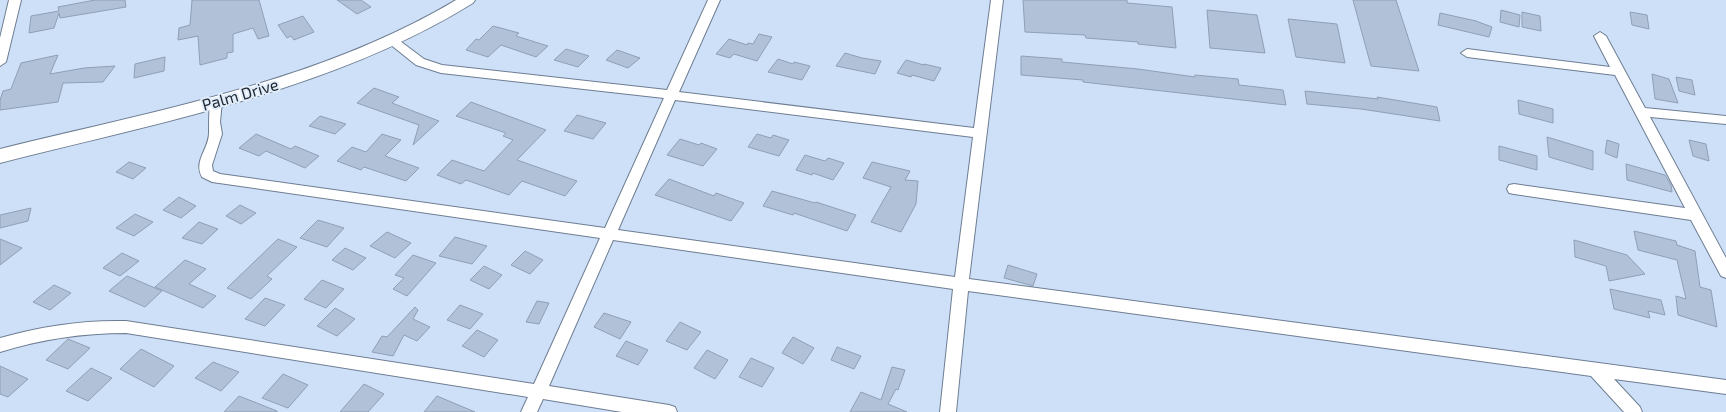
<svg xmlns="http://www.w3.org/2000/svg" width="1726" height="412" viewBox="0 0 1726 412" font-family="'Exo 2',sans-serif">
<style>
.building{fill:#b0c1d8;stroke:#8e9fb6}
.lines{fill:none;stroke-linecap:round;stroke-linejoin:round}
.street-casing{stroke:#6d7d92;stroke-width:2}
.secondary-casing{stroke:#6d7d92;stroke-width:2}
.street{fill:#fff;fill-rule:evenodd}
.secondary{fill:#fff;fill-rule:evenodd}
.labels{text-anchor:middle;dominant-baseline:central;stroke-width:4;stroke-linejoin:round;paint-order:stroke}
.street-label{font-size:16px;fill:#212831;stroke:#e1edfb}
</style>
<rect width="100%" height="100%" fill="#cee0f8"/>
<!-- building -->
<path class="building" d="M95,0H125L126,7L60,18L59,13L54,28L29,33L31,16L59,11L58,7Z
M192,0H259L269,36L258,39L253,28L233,34V52L227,53V58L200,65L198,36L178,40L179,28L190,25Z
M337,0H361L371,7L357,14Z
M1023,0H1127V3L1172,7L1176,48L1138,44V42L1086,38L1085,35L1025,32Z
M1353,0H1396L1419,71L1371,66Z
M1207,10L1257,15L1265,53L1210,48Z
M1501,10L1520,15L1519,27L1500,22Z
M1522,12L1540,16L1541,31L1522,27Z
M1630,12L1647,15L1649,29L1632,25Z
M1440,13L1476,21L1492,27L1489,37L1438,25Z
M303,16L314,32L294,40L291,36L287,38L278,25Z
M1288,19L1337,24L1345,63L1296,57Z
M493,26L519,33L516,36L548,46L536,57L501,45L488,57L466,50L476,39L479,40Z
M759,34L772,37L757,61L734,54L730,58L716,54L729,39L747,45L748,43L753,44Z
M566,49L589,56L578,67L554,60Z
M617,50L640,58L628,68L606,60Z
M845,53L862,58L881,61L875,74L836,66Z
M58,55L50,74L84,68L115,66L103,82L63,83L58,102L0,110V100L3,91L11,89L21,63Z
M1021,56L1062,59V62L1138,69L1195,77V75L1238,79L1239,85L1283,90L1286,105L1083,82V80L1021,75Z
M165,57L164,71L134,78L135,64Z
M778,59L793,64L794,62L810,66L802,80L768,72Z
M906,60L924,65V64L941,68L934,81L912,75L911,77L897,73Z
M1652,74L1669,79L1678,103L1655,99Z
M1676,77L1692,80L1695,95L1679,91Z
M374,88L399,97L392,103L439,121L413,145L419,125L357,103Z
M1305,91L1378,99L1377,97L1437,107L1440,121L1361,109L1307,104Z
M1518,100L1553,109V123L1519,114Z
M471,102L546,130L517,160L577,181L565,196L522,181L509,195L466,180L461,184L437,175L452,160L484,171L513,140L503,136L506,133L456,116Z
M577,115L606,123L593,139L564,131Z
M320,116L346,124L335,134L309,126Z
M256,134L291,149L295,146L319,156L305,168L266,151L259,156L239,148Z
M382,134L401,140L385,156L419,168L406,181L364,167L361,170L337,161L352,147L366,152Z
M757,134L771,138L773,135L789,140L779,156L748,147Z
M1547,137L1593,151V170L1549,157Z
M680,139L699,145L701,143L717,149L703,166L667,155Z
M1607,140L1619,144L1617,158L1605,153Z
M1689,140L1706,144L1709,161L1693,156Z
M1499,146L1537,156V170L1499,160Z
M805,155L825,161L828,158L844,163L833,180L813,173L812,175L796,170Z
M129,162L146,168L133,179L116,172Z
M872,162L910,171L905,180L918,181L916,204L901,232L871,222L891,187L863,178Z
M1626,164L1665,175L1671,185L1672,192L1627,180Z
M669,179L714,196L716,193L744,203L731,221L655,195Z
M772,191L815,203L816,202L856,215L847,231L794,213L793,215L763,206Z
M179,197L196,206L181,218L163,210Z
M240,205L256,213L241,224L226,216Z
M31,208L28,221L0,228V215Z
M135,214L153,222L134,236L116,228Z
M318,220L344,228L327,247L300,238Z
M199,222L218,229L202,244L182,238Z
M1634,231L1676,241L1677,245L1695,251L1700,287L1711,290L1717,327L1678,315L1676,296L1686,299L1677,260L1638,250Z
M387,232L411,243L395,258L370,246Z
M455,237L487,246L472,264L439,256Z
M0,239L22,248L0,265Z
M278,239L297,247L267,276L272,279L251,299L227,288Z
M1574,240L1627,255L1645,274L1609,281L1606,266L1575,257Z
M345,248L366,258L353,270L332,260Z
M525,251L543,260L530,274L511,265Z
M122,253L139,261L120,276L103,268Z
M413,255L436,263L407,296L393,289L404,278L395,275Z
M185,260L206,269L189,284L216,296L203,308L155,287Z
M1008,265L1037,274L1033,286L1004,278Z
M484,266L502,275L489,289L470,280Z
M127,276L162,291L145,307L109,291Z
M322,280L344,289L326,308L304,299Z
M54,285L71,293L50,310L33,302Z
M1610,289L1661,300L1665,315L1648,311L1650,318L1614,309Z
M265,298L285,305L265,326L245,319Z
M537,301L549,303L539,324L526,322Z
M460,305L483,314L470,329L447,320Z
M415,307L418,310L413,319L430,327L417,341L404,335L393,356L372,352L382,336L387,337Z
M335,308L355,319L337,336L317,326Z
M604,313L631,322L620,339L594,327Z
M680,322L701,332L687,350L666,341Z
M477,330L498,340L484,357L462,346Z
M793,337L814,348L803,364L782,353Z
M68,339L90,348L68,369L46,360Z
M626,341L648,350L638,365L616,356Z
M837,347L861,356L854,369L831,360Z
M141,349L174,366L154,387L120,369Z
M707,350L728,360L715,379L694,368Z
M751,358L774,368L762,387L739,377Z
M213,362L239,372L221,391L195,378Z
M0,366L28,379L8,397L0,394Z
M892,367L905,370L898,390L896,389L888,404L907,412H850L861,392L881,400Z
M91,368L112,378L88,401L66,391Z
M283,374L308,385L288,408L262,398Z
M364,384L384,394L368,412H340Z
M239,396L277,411V412H224Z
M437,396L475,412H424Z"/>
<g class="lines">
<!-- street casing -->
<g class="street-casing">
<path id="street" d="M9,0H21L6,62L0,66V38Z
M708,0H720L679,92L974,128L991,0H1003L969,279L1726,380V394L1614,379L1640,407L1642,412H1624L1591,376L968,291L956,412H940L953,289L613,240L549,386L669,405L675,407L677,412H622L543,399L537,412H521L528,397L126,333C83,333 42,339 0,352V338C42,326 83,320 126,321L534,384L600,238L212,182L202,177C193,161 209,149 209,133C209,122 209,112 210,101L216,97L222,101L220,122L222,134L212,165L213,171L220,174L605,228L664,98L441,73L416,65L386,41L392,37L396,38L424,59L442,65L667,90ZM675,100L973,137L955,277L618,230Z
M1600,32L1606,36L1645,108L1726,116V124L1650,117L1726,258V278L1721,276L1691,220L1514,194L1509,193L1507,189L1509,185L1514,184L1685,208L1615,75L1467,57L1461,53L1467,49L1610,67L1594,36Z"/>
</g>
<!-- secondary casing -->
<g class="secondary-casing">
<path id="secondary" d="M456,0H475L473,3C331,91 159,122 0,163V149C153,111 319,82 456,0Z"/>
</g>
<!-- street -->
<use href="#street" class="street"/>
<!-- secondary -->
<use href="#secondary" class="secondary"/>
</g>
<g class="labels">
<!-- street labels -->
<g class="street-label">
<text transform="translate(240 94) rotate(-16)">Palm Drive</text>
</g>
</g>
</svg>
